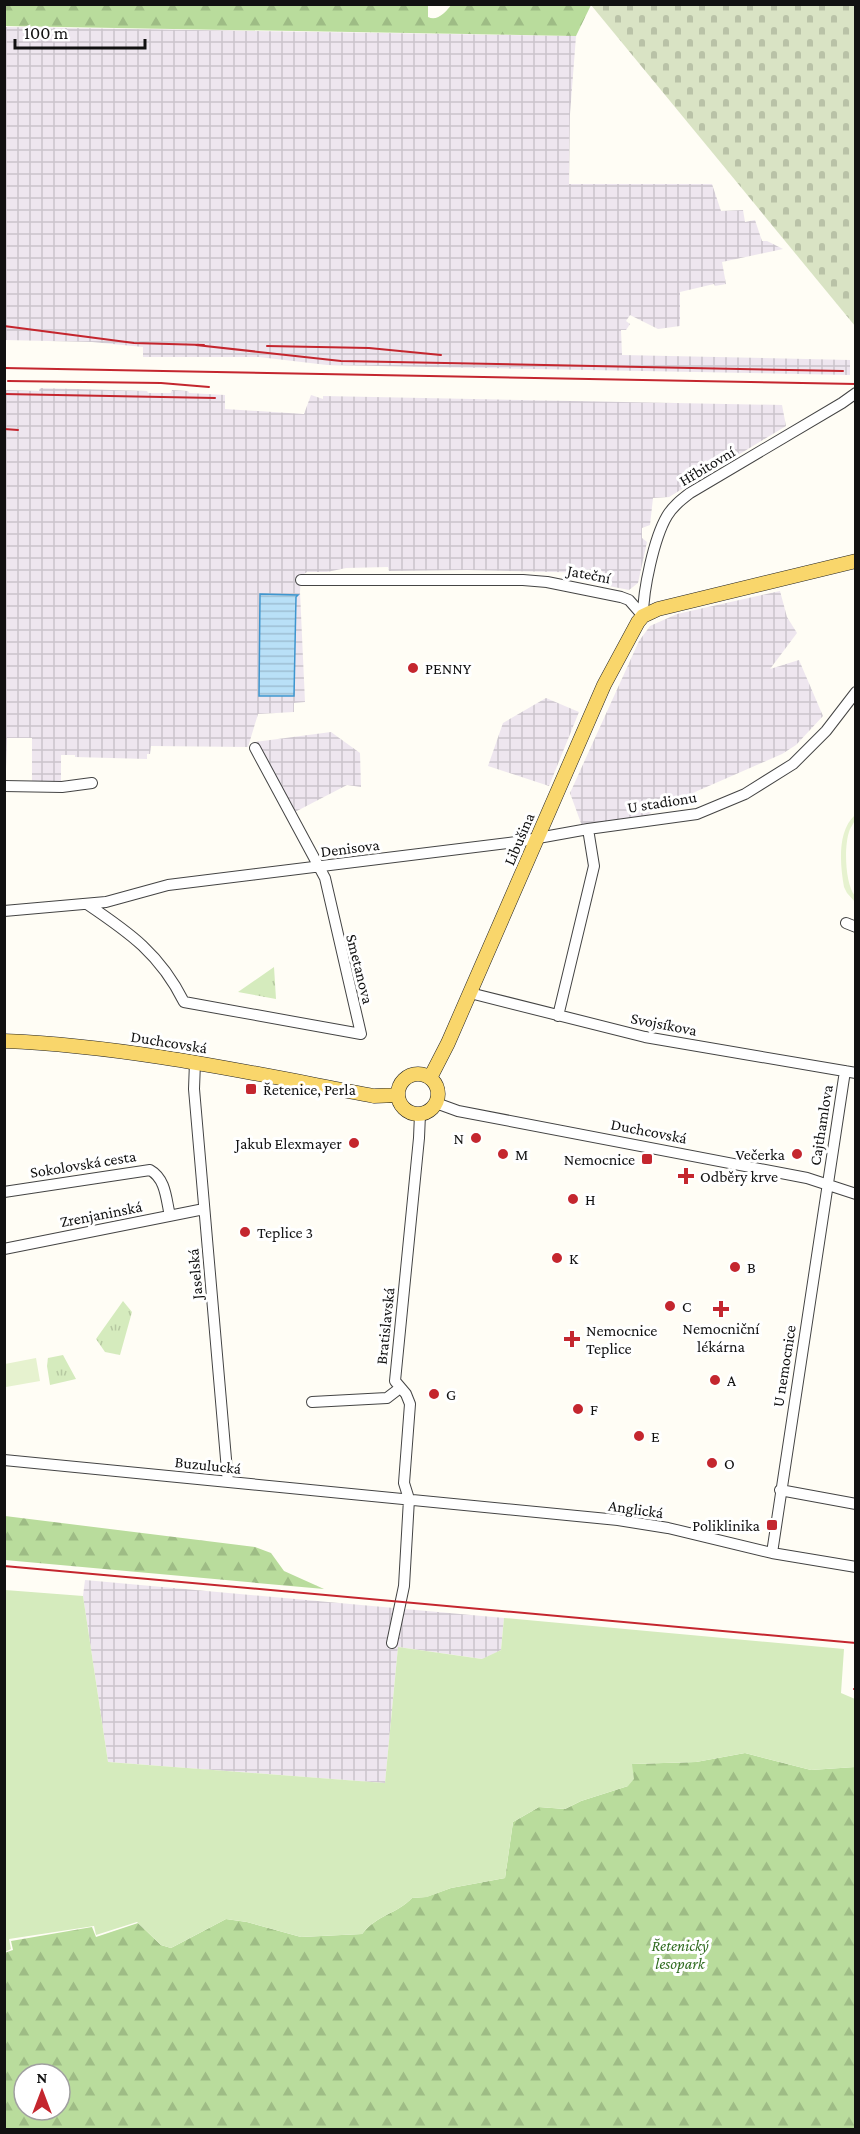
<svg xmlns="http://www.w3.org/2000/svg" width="860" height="2134" viewBox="0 0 860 2134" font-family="'Crimson Pro',serif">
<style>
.industrial{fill:url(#industrial-grid)}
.forest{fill:url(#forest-firs);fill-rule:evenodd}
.cemetery{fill:url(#cemetery-stones)}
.park{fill:url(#park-tufts)}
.garden{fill:#d5ebbd}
.pitch{fill:#e6f2cf}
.water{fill:url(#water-rules);stroke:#3f96cf;stroke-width:1.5}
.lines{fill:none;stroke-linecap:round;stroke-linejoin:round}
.minor-casing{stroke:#444;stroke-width:12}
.major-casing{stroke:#222;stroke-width:15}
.minor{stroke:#fff;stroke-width:10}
.major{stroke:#f9d66b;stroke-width:14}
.rail{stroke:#c4262e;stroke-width:2}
.poi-dot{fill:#c4262e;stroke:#fff;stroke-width:2}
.labels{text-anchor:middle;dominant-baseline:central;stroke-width:6;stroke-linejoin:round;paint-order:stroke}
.street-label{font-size:16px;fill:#111;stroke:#fff}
.poi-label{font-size:16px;fill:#111;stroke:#fff;text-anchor:start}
.park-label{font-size:16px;font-style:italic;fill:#2f6b1f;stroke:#fff}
</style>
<defs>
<pattern id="industrial-grid" width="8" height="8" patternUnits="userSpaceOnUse" patternTransform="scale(1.5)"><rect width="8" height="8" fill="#eee6ef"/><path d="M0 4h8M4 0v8" fill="none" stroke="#cbc4cc"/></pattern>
<pattern id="forest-firs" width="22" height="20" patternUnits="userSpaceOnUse" patternTransform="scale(1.5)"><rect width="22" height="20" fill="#b9dc9c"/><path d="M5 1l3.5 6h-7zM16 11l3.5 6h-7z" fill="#9ebc85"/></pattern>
<pattern id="cemetery-stones" width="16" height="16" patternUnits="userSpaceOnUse" patternTransform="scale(1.5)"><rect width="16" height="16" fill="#d9e3c4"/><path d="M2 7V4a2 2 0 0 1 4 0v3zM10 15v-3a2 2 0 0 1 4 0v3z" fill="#b9c2a7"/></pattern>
<pattern id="park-tufts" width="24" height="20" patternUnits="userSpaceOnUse" patternTransform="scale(1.5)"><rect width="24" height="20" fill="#d5ebbd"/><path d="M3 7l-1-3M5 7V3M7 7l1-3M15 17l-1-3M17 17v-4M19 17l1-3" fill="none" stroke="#b6c8a1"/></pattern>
<pattern id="water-rules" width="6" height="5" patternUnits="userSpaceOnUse" patternTransform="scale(1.5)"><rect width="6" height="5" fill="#b9e0f7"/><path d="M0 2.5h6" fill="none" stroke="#9ebfd3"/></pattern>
</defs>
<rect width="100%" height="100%" fill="#fffdf5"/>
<!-- industrial -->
<path class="industrial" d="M5,27L576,36L570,114L569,184H712L721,211L743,210L745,222L755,220L762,241H767L783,249L722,262L726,284L715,286L714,284L680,292V326L658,329L630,315L626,321L630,324L626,330H621L622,355L850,360V375L327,365L259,357H143V347L92,342L5,340Z
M40,388L147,391L148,393H171L172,390L188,391L189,393L225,395V409L304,414L311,395L323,399V396L782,405L786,426L669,497L653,498L650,525L642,528V538L647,542L638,583L629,590L609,586L602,571H599L598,573L467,570L389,571L388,567L346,568L327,572H307L301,576L300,592L305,702L294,703V712L258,714L248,747L151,746L150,754H147V759L75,757V755H61V784L32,783V738H7L6,769H5V390L39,391Z
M780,591L787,617L797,633L770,669L799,660L823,716L796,745L782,754L695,792L696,796L689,799L687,795L650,811L651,813L644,817L582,826L570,793L639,641L650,626L677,614Z
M546,698L579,712L549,786L488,766L503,723Z
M331,732L360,753L361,787L347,785L293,813L255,742Z
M85,1580L504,1618L501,1650L483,1659L398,1647L385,1783L108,1762L83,1596Z"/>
<!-- forest -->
<path class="forest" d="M5,4H428V17C437,22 446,12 451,5H591L576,36L5,26Z
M5,1516L255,1547L271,1553L284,1571L324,1589L5,1560Z
M745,1753L811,1770L855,1767V2129L5,2130L4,1953L13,1950L11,1941L92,1927L96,1937L138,1923L161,1945L171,1948L226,1919L247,1922L301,1937L362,1934C378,1914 397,1914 412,1898L426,1897L451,1888L505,1878L513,1822L539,1807L565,1809L581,1801L628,1786L631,1764L696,1762ZM24,2074H60V2110H24Z"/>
<!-- cemetery -->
<path class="cemetery" d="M591,5H855V326Z"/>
<!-- park -->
<path class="park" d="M274,967L276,999L238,992Z
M123,1301L132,1312L120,1355L105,1352L96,1339Z
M63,1355L76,1379L50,1385L47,1366L48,1358Z"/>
<!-- garden -->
<path class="garden" d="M5,1590L83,1596L108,1762L385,1783L398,1647L482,1659L501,1650L504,1618L844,1649L841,1693L855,1699V1767L811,1770L745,1753L696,1762L632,1764L634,1779L628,1786L581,1801L565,1809L539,1807L513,1822L505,1878L451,1888L427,1897L412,1898C397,1914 378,1914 362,1934L301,1937L247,1922L226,1919L171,1948L161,1945L137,1922L96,1935L94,1926L9,1939L11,1949L5,1952Z"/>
<!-- pitch -->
<path class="pitch" d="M855,815C856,823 851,825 849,832C844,847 845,884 855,896V902L847,893L844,887C840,865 837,831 855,815Z
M36,1358L40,1381L6,1387L5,1364Z"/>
<!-- water -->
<path class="water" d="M260,594L298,595L296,597L294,696H259Z"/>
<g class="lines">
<!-- minor casing -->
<g class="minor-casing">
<path id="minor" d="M301,580H523L547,582L621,597L629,600L643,616
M643,616C643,590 654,538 667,516C673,506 681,500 690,493L842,403L856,393
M4,786L62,787L92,783
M87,904C130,933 160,954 184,1002L361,1034L325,878L255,748
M4,911L106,902L168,885L516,842L588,829L697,814L745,794L793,764L826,731L856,692
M846,923L856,927
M470,993L645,1037L856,1073
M558,1016L594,866L588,829
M195,1062L194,1089L228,1482
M436,1103L458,1111L807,1178L856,1194
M4,1192L150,1170C166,1179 166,1199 170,1216
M4,1249L204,1209
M312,1402L387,1398L400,1388
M4,1460L618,1520L668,1528L772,1553L856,1567
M780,1490L856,1504
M772,1553L845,1071
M392,1643L404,1586L409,1499L404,1483L410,1404L406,1394L395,1381L419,1138L420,1114"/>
</g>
<!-- major casing -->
<g class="major-casing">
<path id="major" d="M4,1041C129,1046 251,1073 374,1096L398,1095
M398 1094a20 20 0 1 1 40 0a20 20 0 1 1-40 0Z
M430,1078L448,1043L604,685L638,622L643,616L658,609L856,561"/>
</g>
<!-- minor -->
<use href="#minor" class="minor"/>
<!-- major -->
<use href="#major" class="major"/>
<!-- rail -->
<path class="rail" d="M4,326L134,343L204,345
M196,345L341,361L843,371
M267,346L369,348L441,355
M4,368L856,384
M8,381L161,383L209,387
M4,394L215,398
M4,429L18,430
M4,1566L856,1643
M854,1689H856"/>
</g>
<!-- markers -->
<g class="poi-dot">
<circle cx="413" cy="668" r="6"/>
<rect x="245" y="1083" width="12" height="12" rx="3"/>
<circle cx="476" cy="1138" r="6"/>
<circle cx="354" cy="1143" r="6"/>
<circle cx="503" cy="1154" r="6"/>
<circle cx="797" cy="1154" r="6"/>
<rect x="641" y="1153" width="12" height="12" rx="3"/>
<path d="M683 1167h6v6h6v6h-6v6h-6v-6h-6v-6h6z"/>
<circle cx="573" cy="1199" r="6"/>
<circle cx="245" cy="1232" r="6"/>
<circle cx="557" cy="1258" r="6"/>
<circle cx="735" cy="1267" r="6"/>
<circle cx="670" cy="1306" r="6"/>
<path d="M718 1300h6v6h6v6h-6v6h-6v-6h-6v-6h6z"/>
<path d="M569 1330h6v6h6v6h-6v6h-6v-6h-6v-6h6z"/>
<circle cx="715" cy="1380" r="6"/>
<circle cx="434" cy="1394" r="6"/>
<circle cx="578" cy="1409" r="6"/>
<circle cx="639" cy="1436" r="6"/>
<circle cx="712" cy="1463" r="6"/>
<rect x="766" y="1519" width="12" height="12" rx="3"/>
</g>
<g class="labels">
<!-- street labels -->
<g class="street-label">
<text transform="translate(707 466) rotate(-31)">Hřbitovní</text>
<text transform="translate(589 574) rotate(11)">Jateční</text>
<text transform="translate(662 802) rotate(-9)">U stadionu</text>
<text transform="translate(519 839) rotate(-67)">Libušina</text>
<text transform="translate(350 848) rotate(-7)">Denisova</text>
<text transform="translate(360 969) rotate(76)">Smetanova</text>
<text transform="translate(664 1024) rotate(11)">Svojsíkova</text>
<text transform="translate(169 1042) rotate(9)">Duchcovská</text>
<text transform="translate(821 1125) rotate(-81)">Cajthamlova</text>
<text transform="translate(649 1131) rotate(11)">Duchcovská</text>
<text transform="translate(83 1164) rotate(-9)">Sokolovská cesta</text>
<text transform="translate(101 1214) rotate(-11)">Zrenjaninská</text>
<text transform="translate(195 1274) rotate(-95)">Jaselská</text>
<text transform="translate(385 1326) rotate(-84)">Bratislavská</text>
<text transform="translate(784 1366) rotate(-81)">U nemocnice</text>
<text transform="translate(208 1465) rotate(6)">Buzulucká</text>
<text transform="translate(636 1509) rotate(8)">Anglická</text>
</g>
<!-- poi labels -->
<g class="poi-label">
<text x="425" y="668">PENNY</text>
<text x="263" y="1089">Řetenice, Perla</text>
<text x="464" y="1138" text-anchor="end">N</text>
<text x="342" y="1143" text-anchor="end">Jakub Elexmayer</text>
<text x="515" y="1154">M</text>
<text x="785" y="1154" text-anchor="end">Večerka</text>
<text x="635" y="1159" text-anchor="end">Nemocnice</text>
<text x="700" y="1176">Odběry krve</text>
<text x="585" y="1199">H</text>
<text x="257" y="1232">Teplice 3</text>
<text x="569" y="1258">K</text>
<text x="747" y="1267">B</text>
<text x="682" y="1306">C</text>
<text x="721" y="1328" text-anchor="middle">Nemocniční<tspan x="721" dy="18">lékárna</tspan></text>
<text x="586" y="1330">Nemocnice<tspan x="586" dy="18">Teplice</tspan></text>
<text x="727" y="1380">A</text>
<text x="446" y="1394">G</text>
<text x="590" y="1409">F</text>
<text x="651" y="1436">E</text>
<text x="724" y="1463">O</text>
<text x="760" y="1525" text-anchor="end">Poliklinika</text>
</g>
<!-- park labels -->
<g class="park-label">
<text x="680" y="1945">Řetenický<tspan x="680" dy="18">lesopark</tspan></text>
</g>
</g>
<!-- border -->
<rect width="860" height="2134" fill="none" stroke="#111111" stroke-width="12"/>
<!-- north arrow -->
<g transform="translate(42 2092)"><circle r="28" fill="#ffffff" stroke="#a0a0a0" stroke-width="1.5"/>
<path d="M0-4.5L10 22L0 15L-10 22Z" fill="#c4262e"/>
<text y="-9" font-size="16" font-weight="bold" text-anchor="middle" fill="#111111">N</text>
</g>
<!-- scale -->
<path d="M15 39v9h130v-9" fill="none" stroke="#111111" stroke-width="3"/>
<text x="24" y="39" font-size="18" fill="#111111" stroke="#ffffff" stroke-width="4.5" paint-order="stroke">100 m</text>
</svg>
